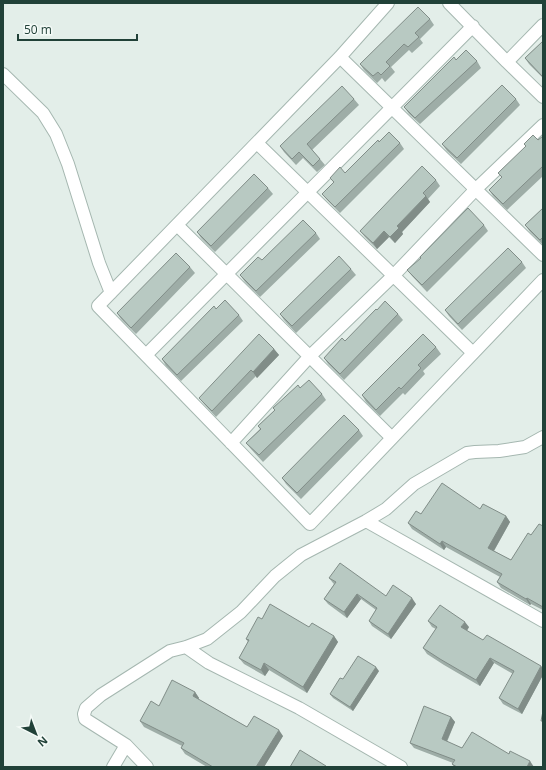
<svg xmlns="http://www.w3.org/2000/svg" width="546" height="770" viewBox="0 0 546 770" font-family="'Open Sans',sans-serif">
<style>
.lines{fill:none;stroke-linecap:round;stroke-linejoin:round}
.minor-casing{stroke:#a5b7b0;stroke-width:14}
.minor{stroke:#fff;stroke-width:12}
.wall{fill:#9eada7}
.shaded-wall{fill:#818d88}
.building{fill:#b8c9c2;stroke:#818d88}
</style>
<rect width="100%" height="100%" fill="#e3eee9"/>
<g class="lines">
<!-- minor casing -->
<g class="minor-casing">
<path id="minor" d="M388,3L340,57L98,306L310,524L543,280
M449,3L507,62L543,97
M340,57L543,255
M507,62L543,25
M3,74L43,113L56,134L68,164L99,263L111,293
M257,143L473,353
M177,225L392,438
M146,355L473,26
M231,443L310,356L394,275L476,189L543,125
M366,521L543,621
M186,647L209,663L299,708L401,767
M113,767L126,745
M147,767L126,745L85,719L84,714L86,708L101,695L170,651L186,647L207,639L241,612L275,576L301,555L366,521L386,509L414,484L467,453L475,452L499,451L525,447L543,437"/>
</g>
<!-- minor -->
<use href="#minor" class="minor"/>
</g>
<!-- wall -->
<path class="wall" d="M430,19L434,25L420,39L423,43L412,53L409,50L391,67L395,72L385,82L382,78L377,83L364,70L360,64Z
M543,41V78L529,64L525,58Z
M456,60L477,61L481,68L420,124L409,114L404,107Z
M354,99L359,105L312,150L320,159L325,165L317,172L303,158L296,165L284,152L280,146Z
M516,99L520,105L461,164L447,151L442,144Z
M543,136V176L507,210L493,196L489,190L502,178L498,173L526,147L524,144L538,140Z
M379,142L400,143L404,149L340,213L327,200L322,194L334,183L330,178L345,173Z
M436,180L440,186L428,199L430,202L402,232L403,234L395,243L389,237L377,249L365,237L360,231Z
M268,188L273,194L215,252L201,238L197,232Z
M543,208V245L530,232L525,225Z
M484,225L488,231L427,292L412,276L407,270Z
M316,233L320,239L260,297L245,282L240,275Z
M522,262L526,268L462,330L449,316L445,310Z
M190,267L195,273L136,334L121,319L117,313Z
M351,269L356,275L296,333L284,320L280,314Z
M377,310L398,314L403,320L344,380L328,364L324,358L345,341Z
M239,315L243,321L181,381L166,366L162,359Z
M436,347L441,354L423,371L425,374L405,395L403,393L380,416L366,402L362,395Z
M274,349L279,355L257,378L256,376L216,417L204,404L199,398Z
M300,388L322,394L326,400L263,462L251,449L246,443L260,429L258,426L275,410L273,408Z
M359,430L363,436L301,499L286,484L282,478Z
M480,509L506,516L510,522L494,551L511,560L531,535L543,526V610L531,604L530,605L501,588L497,582L500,577L446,547L444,550L412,529L408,523L421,514Z
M329,578L386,596L416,604L391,639L372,626L369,621L376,610L361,599L347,618L328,604L324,599L334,584L333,583Z
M262,619L309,627L334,636L338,642L307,693L269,670L265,676L244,664L239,658L248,642L246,639Z
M428,621L469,627L467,631L483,640L541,666L543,669V675L522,714L503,704L499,698L513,674L494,663L480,686L444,665L427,654L423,648L436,629L432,627Z
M379,671L353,711L333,698L330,694L343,679Z
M195,692L199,698L198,699L247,727L283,736L264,767H207L185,754L181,748L182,746L144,727L140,721L159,706Z
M451,717L455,722L447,742L462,748L509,754L534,767H454L452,764L453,763L414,748L410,743Z"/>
<!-- shaded-wall -->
<path class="shaded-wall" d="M426,196L430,202L402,232L403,234L395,243L390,237L397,226Z
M384,231L389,237L377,249L373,243Z
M274,349L279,355L257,378L253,372Z
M506,516L510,522L492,554L488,548Z
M442,541L446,547L444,550L440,544Z
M357,594L361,599L347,618L344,612Z
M412,598L416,604L391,639L388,634Z
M527,598L531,604L530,605L526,599Z
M465,622L469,627L465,633L461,627Z
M334,636L338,642L307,693L303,687Z
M490,658L494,663L480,686L476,680Z
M264,663L269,670L265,676L261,670Z
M541,666L543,669V675L522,714L518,709Z
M376,667L379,671L353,711L350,707Z
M195,692L199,698L197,702L193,696Z
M451,717L455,722L445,745L442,739Z
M279,730L283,736L264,767H256Z
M530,761L534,767H527Z"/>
<!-- building -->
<path class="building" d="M418,7L430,19L415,33L419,37L408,47L404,44L386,62L390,66L381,75L378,72L373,76L360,64Z
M543,41V77L525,58Z
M466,50L477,61L415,118L404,107L454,57L456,60Z
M502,85L516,99L457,158L442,144Z
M342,86L354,99L307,144L320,159L313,166L299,152L292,159L280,146Z
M389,132L400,143L335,207L322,194L334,182L330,178L340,167L345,173L378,140L379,142Z
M533,135L538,140L543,136V166L503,204L489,190L502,177L498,173L526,146L524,144Z
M422,166L436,180L423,193L426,196L397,226L399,228L390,237L384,231L373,243L360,231Z
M254,174L268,188L211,246L197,232Z
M468,208L484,225L422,285L407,270L421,258L420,257Z
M543,208V237L540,240L525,225Z
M303,220L316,233L256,291L240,275L258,257L262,260Z
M508,248L522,262L458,324L445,310Z
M176,253L190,267L131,328L117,313Z
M339,256L351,269L292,326L280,314Z
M225,300L239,315L177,375L162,359L214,306L216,309Z
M385,301L398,314L340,374L324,358L342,338L345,341L376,309L377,310Z
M259,334L274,349L253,372L251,370L212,411L199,398Z
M423,334L436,347L418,365L421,368L401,389L399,387L376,410L362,395Z
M309,380L322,394L259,455L246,443L261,429L258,426L275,410L273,408L298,385L300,388Z
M344,415L359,430L297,493L282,478Z
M442,483L480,509L483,504L506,516L488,548L511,560L528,533L531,535L539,524L543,526V607L527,598L526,599L497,582L502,574L442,541L440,544L408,523L416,511L421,514Z
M340,563L386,596L393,585L412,598L388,634L369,621L377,608L357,594L344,612L324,599L336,582L329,578Z
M270,604L309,627L312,623L334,636L303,687L264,663L261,670L239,658L249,640L246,639L258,617L262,619Z
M440,605L465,622L461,627L483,640L487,635L541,666L518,709L499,698L514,671L490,658L476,680L440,659L423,648L437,627L428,621Z
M358,656L376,667L350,707L330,694L340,678L343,679Z
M172,680L195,692L193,696L247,727L254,716L279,730L256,767H213L181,748L184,743L140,721L151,701L159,706Z
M424,706L451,717L442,739L462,748L472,732L509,754L510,751L530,761L527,767H457L452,764L455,760L410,743Z
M543,711V721H541Z
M300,750L326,766L325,767H290Z"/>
<!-- border -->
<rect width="546" height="770" fill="none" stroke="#214138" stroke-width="8"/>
<!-- north arrow -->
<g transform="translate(36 734) rotate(138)" stroke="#f4faf7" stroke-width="3" paint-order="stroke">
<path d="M0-3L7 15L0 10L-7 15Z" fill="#214138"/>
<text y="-6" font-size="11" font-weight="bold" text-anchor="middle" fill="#214138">N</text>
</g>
<!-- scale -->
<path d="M18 34v6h119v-6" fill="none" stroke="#214138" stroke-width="2"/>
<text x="24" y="34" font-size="12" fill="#214138" stroke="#f4faf7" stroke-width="3" paint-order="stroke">50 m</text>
</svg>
